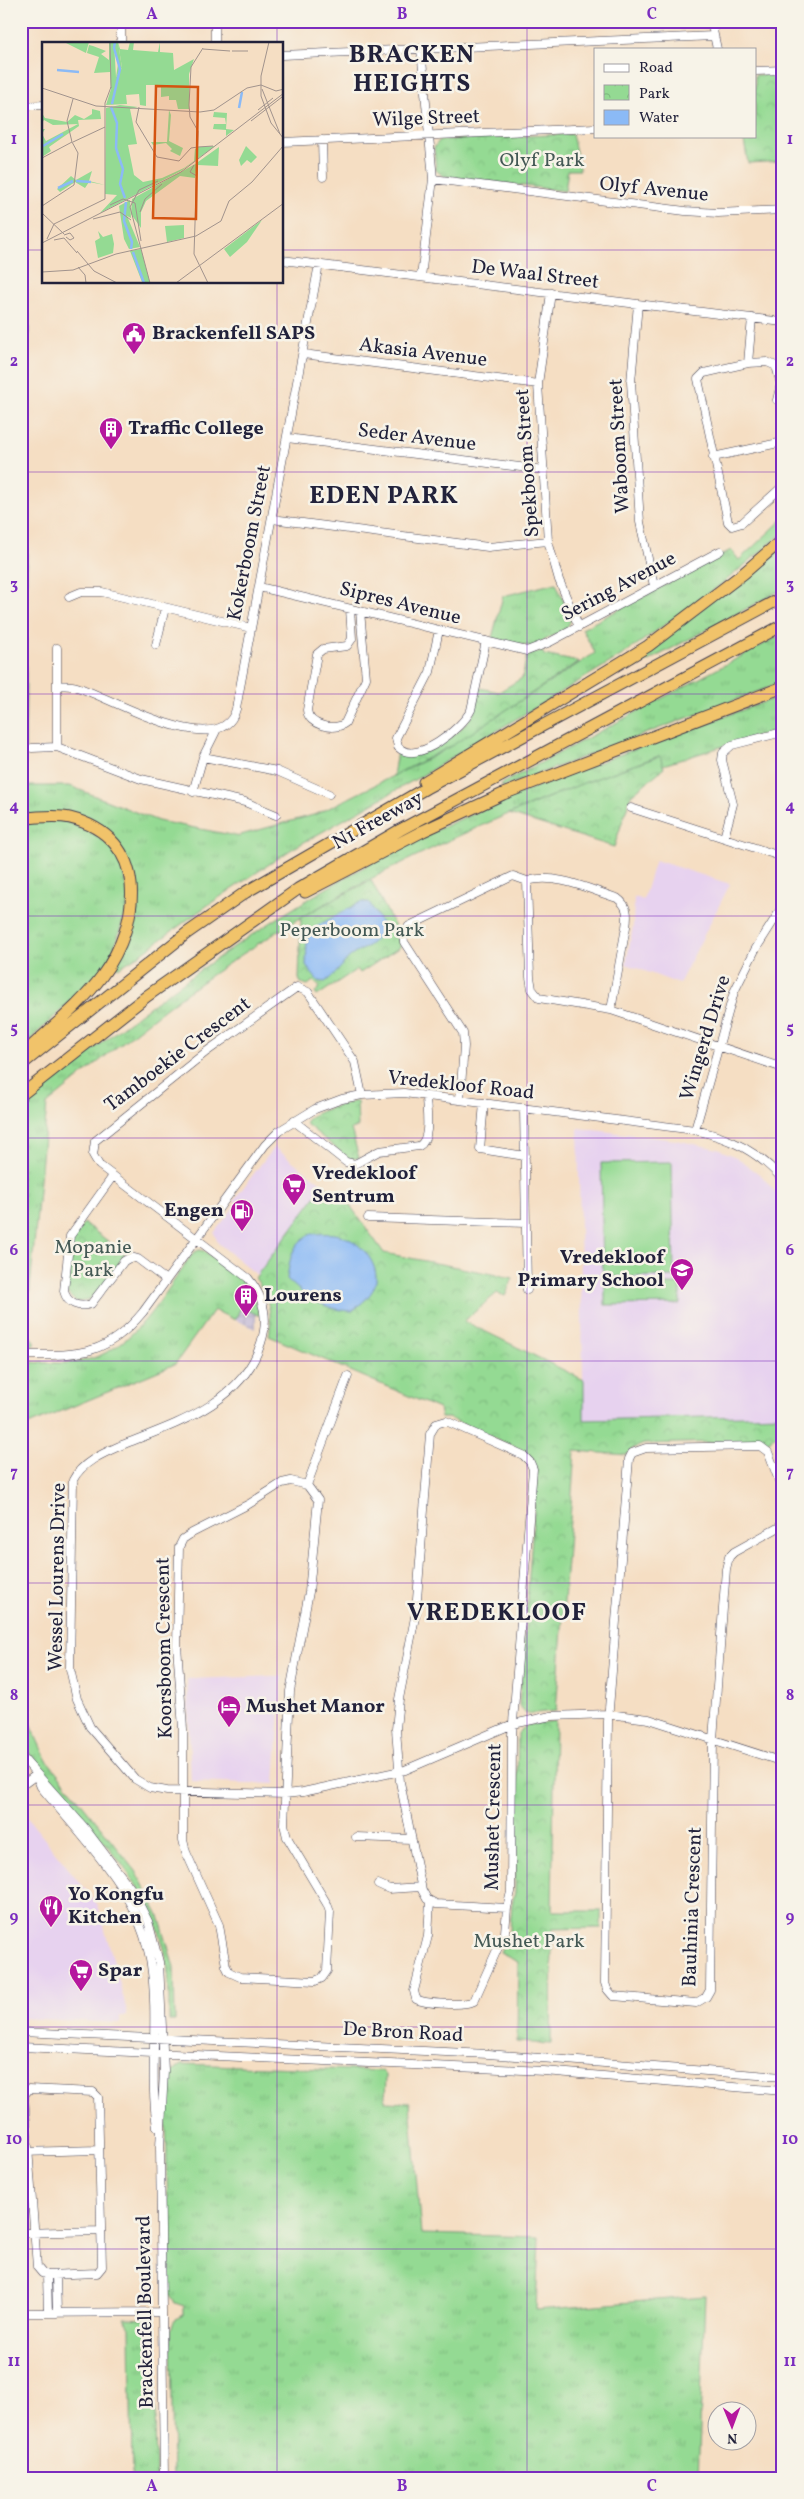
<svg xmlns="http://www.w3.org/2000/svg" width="804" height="2499" viewBox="0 0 804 2499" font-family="Vollkorn,serif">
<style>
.built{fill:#e7d2ef}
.industrial{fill:url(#industrial-grid)}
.grass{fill:url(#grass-tufts);stroke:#5b7e67}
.park{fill:url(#park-crowns);stroke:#5b7e67}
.pitch{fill:#94da93;stroke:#5b7e67}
.water{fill:#8bbaf6;stroke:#566e98}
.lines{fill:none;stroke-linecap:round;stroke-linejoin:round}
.minor-casing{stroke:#423e4f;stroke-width:9}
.highway-casing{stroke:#423e4f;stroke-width:13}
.minor{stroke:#fff;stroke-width:8}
.highway{stroke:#f1c36a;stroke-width:11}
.grid{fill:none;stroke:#7b2cbf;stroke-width:1;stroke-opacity:0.55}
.labels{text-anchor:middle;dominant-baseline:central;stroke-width:5;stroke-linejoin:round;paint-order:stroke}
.street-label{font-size:20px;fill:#22223b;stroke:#f7f3e8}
.park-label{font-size:20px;fill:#445955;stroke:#f7f3e8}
.poi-label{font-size:20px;font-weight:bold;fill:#22223b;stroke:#f7f3e8;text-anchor:start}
.district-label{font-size:25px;font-weight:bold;letter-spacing:1px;fill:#22223b;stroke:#f7f3e8}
.inset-river{fill:none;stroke:#8bbaf6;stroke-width:2.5}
.inset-road{fill:none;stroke:#a1938d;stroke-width:1}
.view{fill:#d45411;fill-opacity:0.15;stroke:#d45411;stroke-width:2.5}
.inset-edge{fill:none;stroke:#22223b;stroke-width:2.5}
.neatline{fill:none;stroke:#7b2cbf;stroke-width:2}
.grid-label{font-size:16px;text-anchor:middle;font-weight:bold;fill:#7b2cbf}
</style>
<defs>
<pattern id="industrial-grid" width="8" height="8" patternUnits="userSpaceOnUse" patternTransform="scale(1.25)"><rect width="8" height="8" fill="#c8bfd8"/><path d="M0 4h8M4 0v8" fill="none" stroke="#aca4ba"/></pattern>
<pattern id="grass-tufts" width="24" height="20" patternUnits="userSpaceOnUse" patternTransform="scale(1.25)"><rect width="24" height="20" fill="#94da93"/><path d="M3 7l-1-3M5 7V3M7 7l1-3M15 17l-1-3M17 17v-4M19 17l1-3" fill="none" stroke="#7fbb80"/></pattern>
<pattern id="park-crowns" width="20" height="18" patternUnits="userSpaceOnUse" patternTransform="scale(1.25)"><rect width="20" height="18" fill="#94da93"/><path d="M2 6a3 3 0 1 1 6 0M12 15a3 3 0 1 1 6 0" fill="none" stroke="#7fbb80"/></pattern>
</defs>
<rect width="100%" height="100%" fill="#f7f3e8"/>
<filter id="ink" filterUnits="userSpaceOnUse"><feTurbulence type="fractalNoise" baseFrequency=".02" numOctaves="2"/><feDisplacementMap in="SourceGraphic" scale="10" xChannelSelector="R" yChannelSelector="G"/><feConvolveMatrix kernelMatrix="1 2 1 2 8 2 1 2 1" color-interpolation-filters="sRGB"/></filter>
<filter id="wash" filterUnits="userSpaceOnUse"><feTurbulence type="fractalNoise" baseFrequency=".0096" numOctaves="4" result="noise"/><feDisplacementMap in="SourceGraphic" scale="20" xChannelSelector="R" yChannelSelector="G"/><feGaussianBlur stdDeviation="1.12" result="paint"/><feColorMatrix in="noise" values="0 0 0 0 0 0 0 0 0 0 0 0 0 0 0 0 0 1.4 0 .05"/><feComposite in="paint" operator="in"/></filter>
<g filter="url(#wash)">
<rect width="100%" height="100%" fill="#f5dec3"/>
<!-- built -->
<path class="built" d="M655,860L730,884L679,984L626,964L633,926L634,897L643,900Z
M578,1128L675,1140L718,1149L736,1157L762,1176L775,1192L783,1203V1415L584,1420Z
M274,1147L324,1185L257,1275L218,1243L214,1233L237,1203L234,1200Z
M282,1676L275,1784L191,1781L187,1679Z
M21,1810L98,1905L126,2007V2016H120V2023L21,2018Z"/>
<!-- industrial -->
<path class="industrial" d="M241,1307L256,1314V1329L235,1320Z"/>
<!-- grass -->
<path class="grass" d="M21,313H29L25,786H70L158,821L237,836L317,814L439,753L595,653L582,629L731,550L739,560L783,519V533L723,583L624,654L423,775L292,849L208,905L138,956L118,968L114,964L136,891L100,827L21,815Z
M783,544V589L635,668L630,660Z
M556,583L571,619L567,628L532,647L492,638L503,596Z
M783,634V682L503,787L501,784Z
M783,695V729C742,739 703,753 663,765L659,756C513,807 368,871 238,957C171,1001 109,1053 47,1104L26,1332L34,1341V1345H21V1106C144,1008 268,914 408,844C528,784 657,742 783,695Z
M61,820L95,834L110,846L121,861L130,899L111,958L87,986L21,1048V823Z
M199,1250L204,1251C229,1269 255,1284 260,1316L241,1307L235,1320L214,1310L175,1364L21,1428V1362C41,1362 63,1365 82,1361C135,1351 164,1293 193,1253Z
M21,1704L46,1759L136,1871L159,1916L174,1967L175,2021H169C169,1996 170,1972 164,1948C145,1869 72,1814 26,1749L21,1741Z
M182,2064L382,2071L386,2075L385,2102L410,2103L421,2234L539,2237L536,2310L705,2296L698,2478H173L171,2329L175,2319L184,2315V2306L175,2303L169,2294L166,2103L172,2072Z
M124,2318L146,2319L154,2329L156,2478H132L130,2327Z"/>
<!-- park -->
<path class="park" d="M783,74V161L748,163L743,136H755V75Z
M572,134L580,170H568L565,191L443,176L436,170L434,147L440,140Z
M542,651L544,655L579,662L453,745L393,776L397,751C419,766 461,734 472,715C477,707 478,697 480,688L499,692L522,678L527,655Z
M660,756L664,768L631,795L614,847L509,814L586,782Z
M371,880L399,935L400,947L360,973L357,969L317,996L315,993L320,987L313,981L308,985L301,983L299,979L301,917Z
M357,1101L358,1127L351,1129L359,1158L349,1159L305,1123C311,1111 344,1104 357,1101Z
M324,1185L349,1204L384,1253L513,1278L505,1296L497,1293L464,1321L584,1380V1420L783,1415V1436L774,1437L765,1444L757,1441L644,1444L632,1449L627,1455L575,1451L556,1711L526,1714L519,1706L537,1471L533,1459L524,1451L449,1418H441L439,1409L269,1336C273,1314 268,1295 255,1278Z
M84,1223L125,1254C114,1269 86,1324 67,1292L72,1240Z
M555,1721L552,1911H601V1928L552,1929L551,2044L517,2042L518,1962L500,1953L510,1930L512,1904L515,1892L518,1733L527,1725Z"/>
<!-- pitch -->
<path class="pitch" d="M672,1162L674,1276L603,1277L601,1163Z
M680,1284V1304L605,1305V1285Z"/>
<!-- water -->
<path class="water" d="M361,902H369L383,926C373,952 356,947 344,963C337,972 334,975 325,982L318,981L306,966L307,939L315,927Z
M311,1234C318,1234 327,1233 335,1234C355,1237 378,1259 376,1281C374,1294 361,1304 352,1311C325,1310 307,1298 287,1279C290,1259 291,1244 311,1234Z"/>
</g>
<g filter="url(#ink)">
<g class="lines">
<!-- minor casing -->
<g class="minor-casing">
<path id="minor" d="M215,21V44
M711,21L717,49
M121,44V21
M421,49L433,179L421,277
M282,55L714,36
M755,71L783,70
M21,106L44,105
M322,140L323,177
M282,142L595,128
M433,179L685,211L718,213L783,210
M282,260L783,322
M551,293L538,384L548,541L559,580L579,627
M638,304L631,382L640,522L654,586
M752,318L748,363L704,373L698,379L728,522L732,526L742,523L783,486
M303,354L538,384
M748,363L767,362L776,366L781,384L777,400
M287,438L544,470
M713,457L783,442
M272,519L488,547L548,541
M259,587L527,651L550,642L720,551
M69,597L81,592H102L251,628
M350,609L352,639L347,646L323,649L317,654L307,710C308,725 334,732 345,723L366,678L360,611
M439,630L430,672L396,738L398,747C417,766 462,728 471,710L486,641
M156,645L165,608
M57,648V747
M57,685C64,686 70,685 77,687C109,697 222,764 236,709L319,264
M32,748L57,747L141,779L245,802L276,815
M203,757L277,771L329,794
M193,792L203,757L216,731
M631,808L783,857
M724,838L733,804L722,760L723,753L732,745L783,732
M527,881C557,873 588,889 617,898C628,906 628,914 626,927L611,1010
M362,1095L355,1062L308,992L297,987L206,1052L95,1141L93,1155L99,1165L248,1278C264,1297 269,1319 261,1343C242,1404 175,1424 122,1445C104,1453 82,1462 73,1480L70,1669L77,1699L90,1727L135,1779L150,1788L167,1791L285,1794L303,1792L405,1770L513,1724L551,1716L608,1714L649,1719L783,1762
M460,1100L464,1046L463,1033L404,942L403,935L409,926L513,876L527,881L530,977L532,989L539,998L611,1010L783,1068
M484,1103L480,1149L525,1156
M524,1108L527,1290
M294,1121L346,1162L355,1164L379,1151L419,1146C432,1139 426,1109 426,1096
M695,1130L734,992L755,950L783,906
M113,1176L70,1236L64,1291C67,1304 79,1308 91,1304L124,1261L131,1257L138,1259L166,1280
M368,1218L526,1223
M21,1355C76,1355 105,1358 143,1312L265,1145L279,1131L315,1109L342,1099L362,1095L404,1093L695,1130C731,1138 759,1152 783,1180
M446,1421L523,1455L530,1462L533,1469L512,1735L511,1892L507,1908L436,1904L427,1899L422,1890L400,1782L396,1729L399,1699L416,1612L430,1434L436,1424Z
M291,1481L307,1485L318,1500L309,1592L290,1691L284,1824L287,1837L327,1904L330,1912L327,1971L322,1978L315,1981L240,1977L229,1972L226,1966L219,1925L186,1852L183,1840V1729L177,1645L179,1547L183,1539L192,1533L249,1504L282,1483Z
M307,1485L348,1376
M783,1491L768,1452L760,1446L646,1448L632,1453L629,1459L608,1721L605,1983L607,1989L613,1996L696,2003L706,1997L710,1990L713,1739L726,1569L729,1557L734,1552L783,1525
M21,1756L84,1827L132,1890L148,1921L159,1962L164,2071L160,2147L164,2478
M37,1777L41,1787C85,1841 140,1892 151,1965C159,2018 149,2073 157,2127
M21,1786L36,1775
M356,1837L411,1839
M378,1884L389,1889L421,1887
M430,1901L428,1936L414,1991L416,1999C425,2004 465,2006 474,2001L505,1932L507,1908
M21,2032L488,2054L783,2077
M21,2047L544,2071L783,2091
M29,2089L93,2092L98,2097L102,2267L97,2273L47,2275L42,2273L37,2267L24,2095Z
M21,2152L99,2150
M21,2233L101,2231
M47,2275L48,2313
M56,2275L57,2313
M21,2313L161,2312
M21,2456L23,2478"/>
</g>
<!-- highway casing -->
<g class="highway-casing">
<path id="highway" d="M424,782L648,646L744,573L783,539
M21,818C38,818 54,814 70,818C150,838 142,922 102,976C80,1006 48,1030 21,1056
M305,892L423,831L503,794L783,687
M21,1065L187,933L246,892L426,788L783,597
M21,1095L147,996L298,889L400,830L783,625"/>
</g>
<!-- minor -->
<use href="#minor" class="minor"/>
<!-- highway -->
<use href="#highway" class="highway"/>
</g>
</g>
<!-- grid -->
<path class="grid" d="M277,21V44M527,21V2478M21,250H44M282,250H783M277,282V2478M21,472H783M21,694H783M21,916H783M21,1138H783M21,1361H783M21,1583H783M21,1805H783M21,2027H783M21,2249H783"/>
<!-- icons -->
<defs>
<g id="civic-pin" transform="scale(1.25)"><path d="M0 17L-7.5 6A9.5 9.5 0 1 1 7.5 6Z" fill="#b5179e" stroke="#f7f3e8"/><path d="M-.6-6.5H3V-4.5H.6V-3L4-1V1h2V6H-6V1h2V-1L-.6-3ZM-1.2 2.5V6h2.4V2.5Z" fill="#fff"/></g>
<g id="building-pin" transform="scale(1.25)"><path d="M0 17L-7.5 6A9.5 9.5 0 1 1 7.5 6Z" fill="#b5179e" stroke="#f7f3e8"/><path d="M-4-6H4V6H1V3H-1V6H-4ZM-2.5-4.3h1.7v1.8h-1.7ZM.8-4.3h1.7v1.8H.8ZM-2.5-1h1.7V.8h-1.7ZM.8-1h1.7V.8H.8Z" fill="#fff"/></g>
<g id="supermarket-pin" transform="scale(1.25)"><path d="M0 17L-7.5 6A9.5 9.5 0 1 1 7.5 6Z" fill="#b5179e" stroke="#f7f3e8"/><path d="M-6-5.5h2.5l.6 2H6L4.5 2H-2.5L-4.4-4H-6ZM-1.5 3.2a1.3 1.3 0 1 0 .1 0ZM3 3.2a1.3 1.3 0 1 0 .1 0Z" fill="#fff"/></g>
<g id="fuel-pin" transform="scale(1.25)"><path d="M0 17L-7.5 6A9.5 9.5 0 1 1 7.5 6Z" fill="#b5179e" stroke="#f7f3e8"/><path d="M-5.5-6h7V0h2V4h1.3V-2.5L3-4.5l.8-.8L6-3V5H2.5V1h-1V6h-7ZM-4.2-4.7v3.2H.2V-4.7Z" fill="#fff"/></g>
<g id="school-pin" transform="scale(1.25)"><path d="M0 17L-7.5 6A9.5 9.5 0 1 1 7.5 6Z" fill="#b5179e" stroke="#f7f3e8"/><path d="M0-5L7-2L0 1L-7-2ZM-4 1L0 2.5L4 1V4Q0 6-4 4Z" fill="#fff"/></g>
<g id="hotel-pin" transform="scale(1.25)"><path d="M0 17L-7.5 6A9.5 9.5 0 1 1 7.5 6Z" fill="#b5179e" stroke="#f7f3e8"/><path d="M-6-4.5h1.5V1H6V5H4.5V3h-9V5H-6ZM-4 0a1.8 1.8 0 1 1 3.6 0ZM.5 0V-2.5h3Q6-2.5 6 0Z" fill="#fff"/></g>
<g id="restaurant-pin" transform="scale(1.25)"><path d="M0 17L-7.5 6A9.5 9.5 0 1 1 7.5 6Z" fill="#b5179e" stroke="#f7f3e8"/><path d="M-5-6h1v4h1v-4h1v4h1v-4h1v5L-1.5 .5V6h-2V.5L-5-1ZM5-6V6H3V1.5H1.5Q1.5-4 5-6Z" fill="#fff"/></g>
</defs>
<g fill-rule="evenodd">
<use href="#civic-pin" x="134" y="334"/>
<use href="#building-pin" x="111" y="429"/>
<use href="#supermarket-pin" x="294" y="1185"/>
<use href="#fuel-pin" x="242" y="1211"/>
<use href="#school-pin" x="682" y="1270"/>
<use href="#building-pin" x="246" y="1296"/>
<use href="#hotel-pin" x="229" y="1707"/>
<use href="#restaurant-pin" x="51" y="1907"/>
<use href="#supermarket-pin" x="81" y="1971"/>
</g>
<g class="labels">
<!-- street labels -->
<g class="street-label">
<text transform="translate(426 119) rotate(-2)">Wilge Street</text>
<text transform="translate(654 190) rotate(6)">Olyf Avenue</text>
<text transform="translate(535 275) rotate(7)">De Waal Street</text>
<text transform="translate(423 353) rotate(7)">Akasia Avenue</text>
<text transform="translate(417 438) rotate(7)">Seder Avenue</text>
<text transform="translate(620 446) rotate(-93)">Waboom Street</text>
<text transform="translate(528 463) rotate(-94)">Spekboom Street</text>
<text transform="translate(250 543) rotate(-79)">Kokerboom Street</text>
<text transform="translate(619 587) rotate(-28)">Sering Avenue</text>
<text transform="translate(400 604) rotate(14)">Sipres Avenue</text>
<text transform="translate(378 821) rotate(-29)">N1 Freeway</text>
<text transform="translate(706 1038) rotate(-73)">Wingerd Drive</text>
<text transform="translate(178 1055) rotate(-37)">Tamboekie Crescent</text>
<text transform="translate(461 1086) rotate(6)">Vredekloof Road</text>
<text transform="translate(58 1577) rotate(-89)">Wessel Lourens Drive</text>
<text transform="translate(165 1648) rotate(-91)">Koorsboom Crescent</text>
<text transform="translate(494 1817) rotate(-89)">Mushet Crescent</text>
<text transform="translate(693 1907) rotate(-88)">Bauhinia Crescent</text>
<text transform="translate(403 2033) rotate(3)">De Bron Road</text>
<text transform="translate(146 2312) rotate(-91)">Brackenfell Boulevard</text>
</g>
<!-- park labels -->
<g class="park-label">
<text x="542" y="161">Olyf Park</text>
<text x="352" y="931">Peperboom Park</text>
<text x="93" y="1248">Mopanie<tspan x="93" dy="23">Park</tspan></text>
<text x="529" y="1942">Mushet Park</text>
</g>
<!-- poi labels -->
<g class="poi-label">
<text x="152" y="334">Brackenfell SAPS</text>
<text x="128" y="429">Traffic College</text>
<text x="312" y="1174">Vredekloof<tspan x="312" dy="23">Sentrum</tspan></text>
<text x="224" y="1211" text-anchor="end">Engen</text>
<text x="664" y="1258" text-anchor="end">Vredekloof<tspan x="664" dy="23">Primary School</tspan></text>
<text x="264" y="1296">Lourens</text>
<text x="246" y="1707">Mushet Manor</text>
<text x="68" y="1895">Yo Kongfu<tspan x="68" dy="23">Kitchen</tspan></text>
<text x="98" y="1971">Spar</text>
</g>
<!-- district labels -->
<g class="district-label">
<text x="412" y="55">BRACKEN<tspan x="412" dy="29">HEIGHTS</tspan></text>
<text x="384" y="496">EDEN PARK</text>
<text x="497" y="1613">VREDEKLOOF</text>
</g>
</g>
<!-- overview -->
<g transform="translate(42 42)">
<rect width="241" height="241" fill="#f5dec3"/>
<path d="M67,0H72L74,35L80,26L76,0L78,7L86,8L88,0H92L91,8L116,10L118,0V10L131,11L132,28L152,17L147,32V67H136L134,58H127V54L119,55V43H104V64L98,63L97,52L84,53L85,62L64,63L69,47L68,30L52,31L57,15L45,11L47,3L51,4L64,9L59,12L67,18ZM78,63L96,65L88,67L95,102L86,103L92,133L101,140L120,136L142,126L152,119L153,106L155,109L156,105L173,104L139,129L58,171L75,153L63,152L64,66ZM172,70L185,71L184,87L192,88L184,94V88L171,87L172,82H184L183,76L171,75ZM155,121L153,136L138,134L104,159L99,170V186L89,172L90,157ZM220,178L205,200L188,215L182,207ZM142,183V196L125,200L123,184ZM56,189L61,195L70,192L72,202L71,211L56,216L53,199L58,196Z" fill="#94da93"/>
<path d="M76,0L80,26L74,35L76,22L71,3ZM74,99L79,105L83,124L81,138L86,148L82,152L76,142H69L74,139L69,131L77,129Z" fill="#94da93"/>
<path d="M22,0H47L44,11ZM50,67L58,69L59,77L36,78L37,84L7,105L9,109L0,115V87H3L0,92L4,99L36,82L11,83L2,78L0,81V71L3,76L25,80L33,73L42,77L50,72ZM127,68L129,73L127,99L141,106L138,114L128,109L130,107L124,101L111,103L109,100H125ZM204,104L215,115L209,121L205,118L199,124L197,118ZM50,129L47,139L63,143L47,140L43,146L33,140L18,150L15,147L29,134L34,138ZM88,158L89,176L85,174L98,205L87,207L82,197L77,164ZM99,207L108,241L100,240L88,209Z" fill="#94da93"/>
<path d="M177,105L176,124L156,123V120Z" fill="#94da93"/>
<path class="inset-river" d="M15,28L37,30M70,62L78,27L72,6L73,0M69,65L75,81L74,106L81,127L78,142L83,156M197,66L200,50M1,104L21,92M34,139L49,140M16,146L31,139M84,160L82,179L90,200L89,207M91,210L102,241"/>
<path class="inset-road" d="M68,0L69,46M227,0L219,34V54L229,81L242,97M161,7L188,9M190,9H206M0,46L54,64L158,70L172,68L205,46L219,43L234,49L242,47M220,47L238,92M147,63L148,75L156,89L152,212L166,241M147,63L149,25L161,6M97,65L94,80L115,115L137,119L149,106L156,105M216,68L231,56M209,79L240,55M30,100L25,79L31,57M31,100L63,85M156,105L171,104M0,116L30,100M152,123L148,130L155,134M68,163L81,157L93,161L99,199M0,164L32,143L36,111L30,100M98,170L103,157L120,142M0,171L22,192M51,177L78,170L89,178M12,182L63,157V61L69,45M22,193L28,191L32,196L28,198L24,195M5,197L12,182M12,198L22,196L35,211M0,201L139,130L242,51M35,209L52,229L75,241M36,225L43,233L44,241M0,230L31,228L74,212L154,194L179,179L187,159L210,140L242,103M108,241L88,165L97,148L116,139M134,241L242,161"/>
<path class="view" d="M114,44L156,45L154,177L111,176Z"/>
<rect width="241" height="241" class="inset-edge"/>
</g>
<!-- margin -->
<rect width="804" height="2499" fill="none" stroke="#f7f3e8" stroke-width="55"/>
<!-- legend -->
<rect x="594" y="48" width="162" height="90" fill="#f7f3e8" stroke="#a29fa3"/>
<rect x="604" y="64" width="25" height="8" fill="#ffffff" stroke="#a29fa3"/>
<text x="639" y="72" font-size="15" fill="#22223b">Road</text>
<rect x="604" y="85" width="25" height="15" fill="url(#park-crowns)" stroke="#a29fa3"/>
<text x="639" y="98" font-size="15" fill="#22223b">Park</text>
<rect x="604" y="110" width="25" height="15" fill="#8bbaf6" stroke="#a29fa3"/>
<text x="639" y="122" font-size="15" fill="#22223b">Water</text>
<!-- north arrow -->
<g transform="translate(732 2426) rotate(179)"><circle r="24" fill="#f7f3e8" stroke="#a29fa3"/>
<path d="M0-4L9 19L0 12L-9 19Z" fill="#b5179e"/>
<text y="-8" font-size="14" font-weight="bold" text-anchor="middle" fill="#22223b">N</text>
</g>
<rect x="28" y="28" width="748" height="2444" class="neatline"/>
<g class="grid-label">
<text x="152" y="19">A</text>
<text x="402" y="19">B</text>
<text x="652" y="19">C</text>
<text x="14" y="144">1</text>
<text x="790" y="144">1</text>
<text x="14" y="366">2</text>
<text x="790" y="366">2</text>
<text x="14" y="589">3</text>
<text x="790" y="589">3</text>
<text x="14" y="811">4</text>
<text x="790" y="811">4</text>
<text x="14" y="1033">5</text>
<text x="790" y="1033">5</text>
<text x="14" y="1255">6</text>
<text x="790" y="1255">6</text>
<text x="14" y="1477">7</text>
<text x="790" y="1477">7</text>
<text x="14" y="1700">8</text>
<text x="790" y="1700">8</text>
<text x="14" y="1922">9</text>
<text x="790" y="1922">9</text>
<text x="14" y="2144">10</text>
<text x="790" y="2144">10</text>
<text x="14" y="2366">11</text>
<text x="790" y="2366">11</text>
<text x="152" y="2491">A</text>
<text x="402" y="2491">B</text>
<text x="652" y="2491">C</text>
</g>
</svg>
